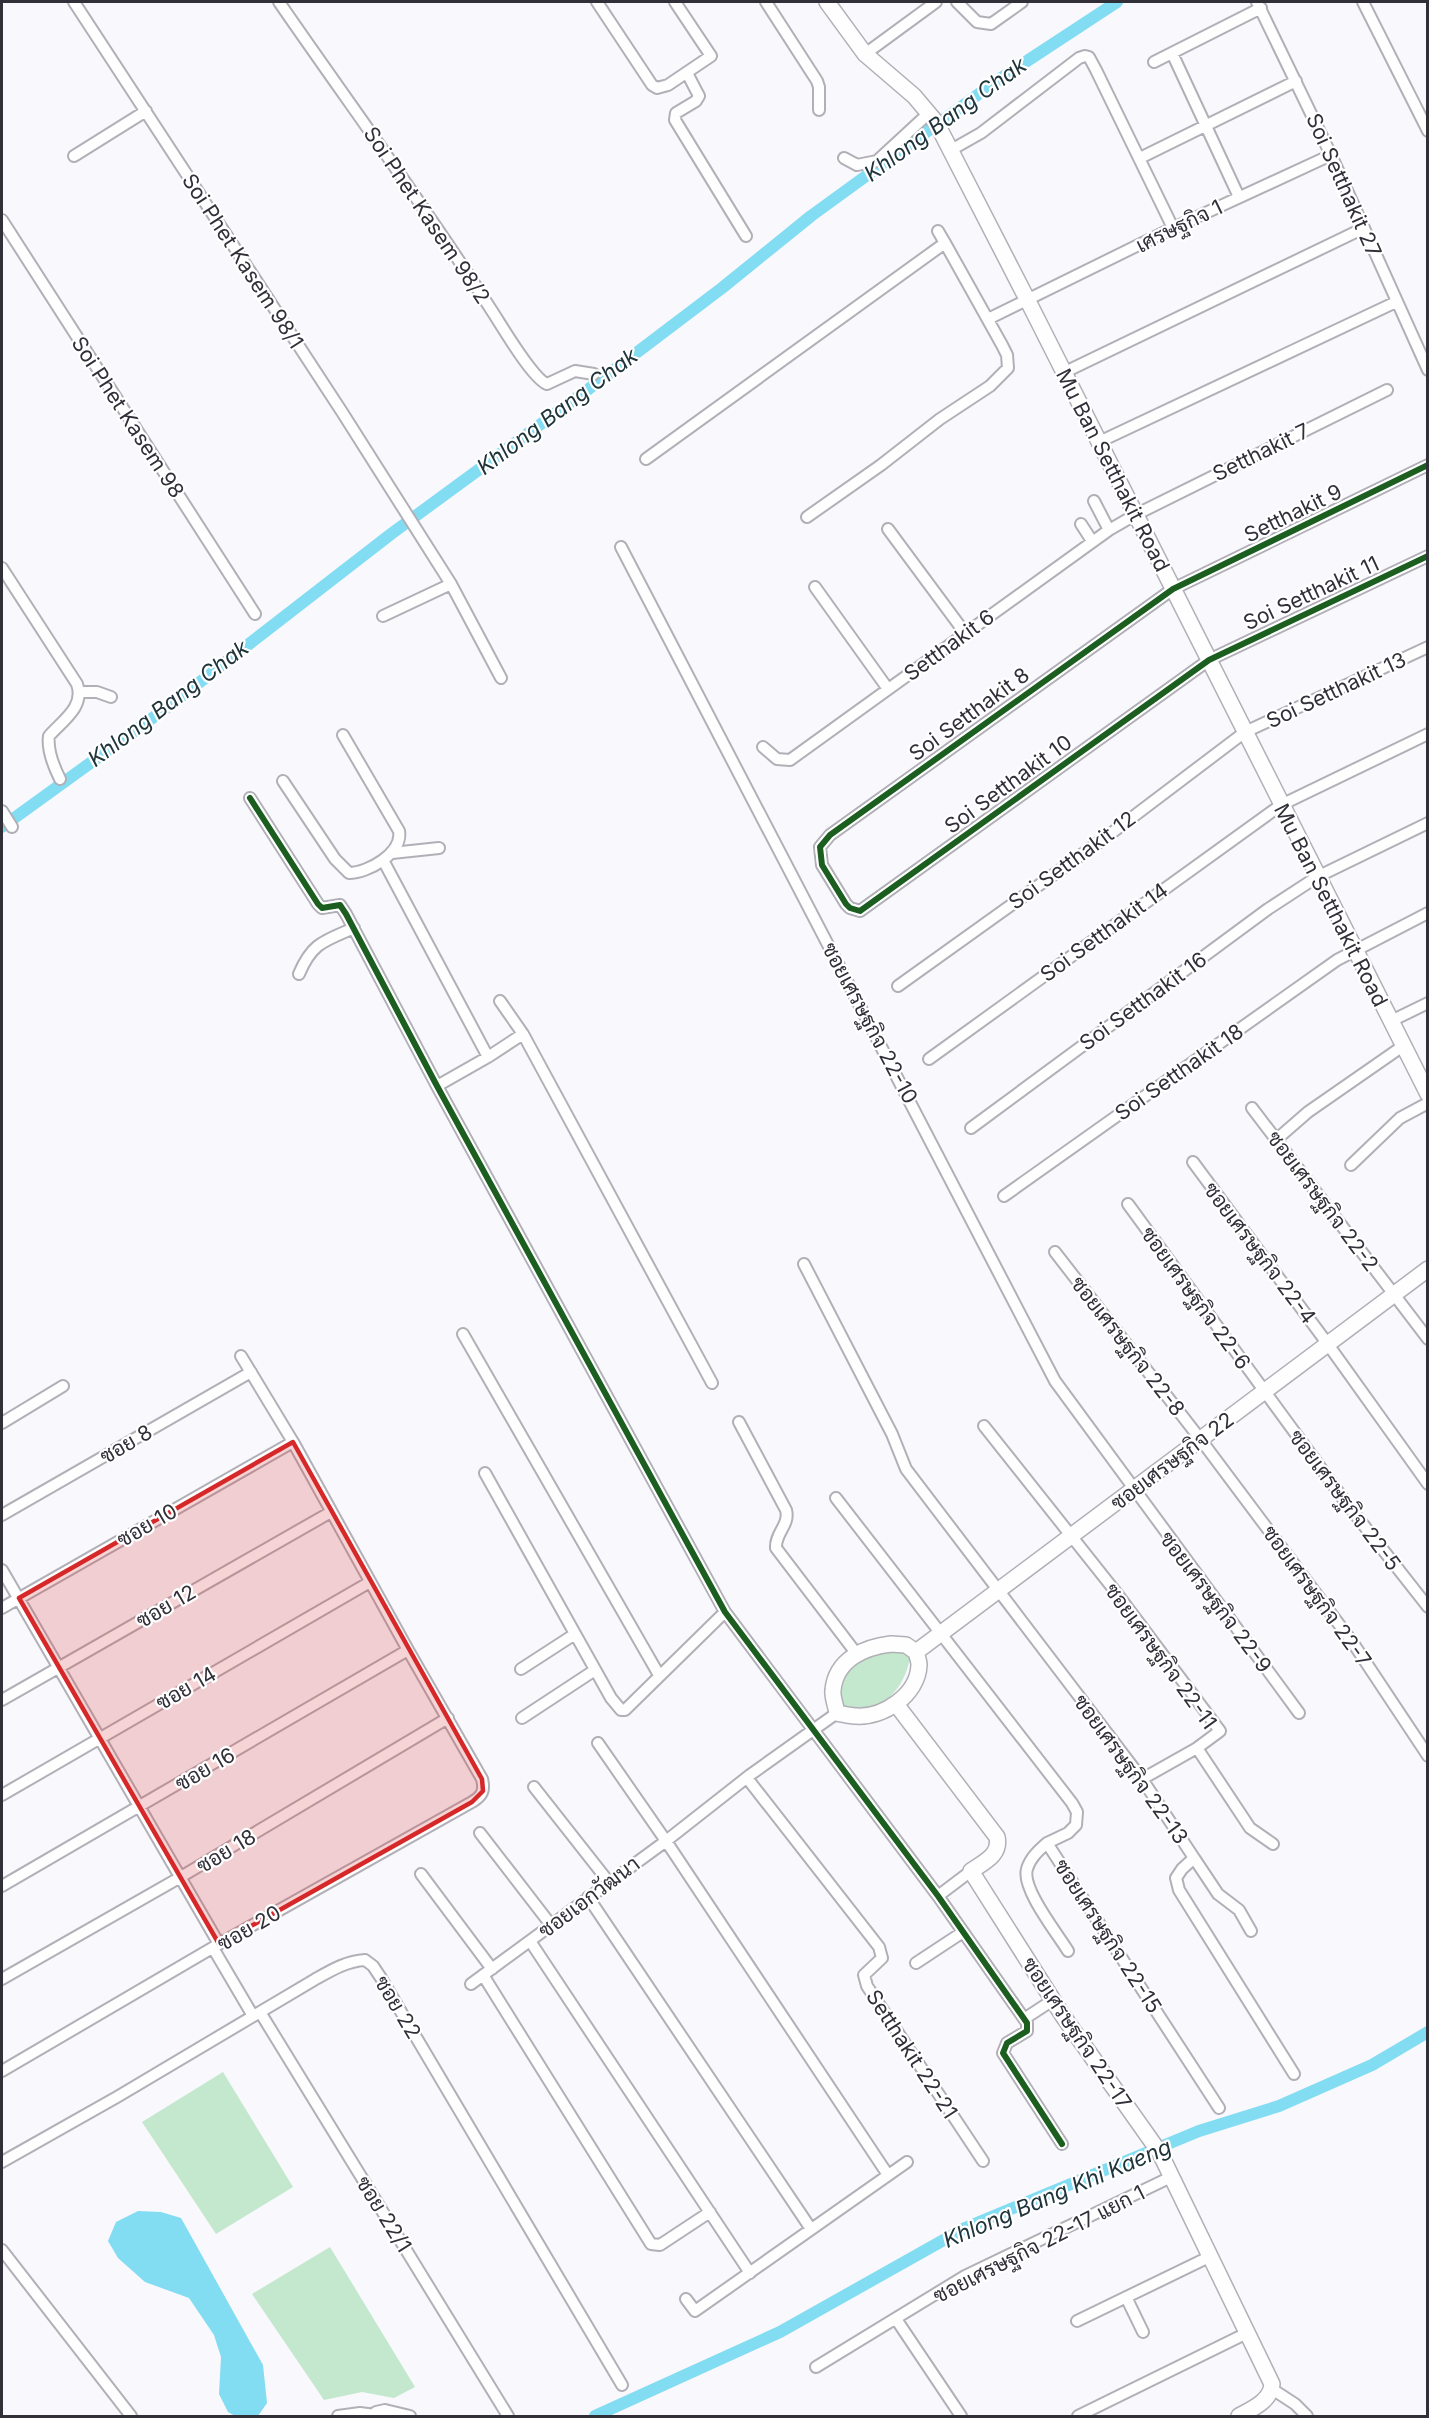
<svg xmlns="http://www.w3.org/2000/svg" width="1429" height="2418" viewBox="0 0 1429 2418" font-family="Inter,Sarabun,sans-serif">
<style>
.green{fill:#c3e8cd}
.water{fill:#82dcf2}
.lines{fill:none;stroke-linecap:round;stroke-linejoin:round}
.canal{stroke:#82dcf2;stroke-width:12}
.street-casing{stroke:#b2b0b7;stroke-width:14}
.secondary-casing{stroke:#b2b0b7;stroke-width:18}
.street{stroke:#fefeff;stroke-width:10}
.secondary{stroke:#fefeff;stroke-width:15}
.cycleway-casing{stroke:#fff;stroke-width:10}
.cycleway{stroke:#1b5e20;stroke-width:6}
.marked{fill:#d62828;fill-opacity:0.2;stroke:#d62828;stroke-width:4.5;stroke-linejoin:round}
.labels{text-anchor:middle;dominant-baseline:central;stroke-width:4.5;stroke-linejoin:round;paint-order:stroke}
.street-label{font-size:21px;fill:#312f38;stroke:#fff}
.water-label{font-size:22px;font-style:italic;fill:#20353b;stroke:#fff}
</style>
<rect width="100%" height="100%" fill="#f8f8fd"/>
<!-- green -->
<path class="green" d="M893,1648L910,1654C908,1687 877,1722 842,1705C838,1661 856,1659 893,1648Z
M223,2072L293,2187L216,2234L142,2122Z
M330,2247L415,2387L394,2398L362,2392L324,2400L252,2294Z"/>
<!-- water -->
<path class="water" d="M138,2211L161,2212L181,2218L263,2365L267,2403L258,2416H235L228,2412L219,2394L221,2357L214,2335L189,2298L145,2282L118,2258L108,2241L116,2222Z"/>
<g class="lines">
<!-- canal -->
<path class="canal" d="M2,827L169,706L391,534L590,388L722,288L811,216L998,80L1117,2
M595,2416L780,2332L965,2228L1199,2131L1279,2106L1372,2065L1428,2032"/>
<!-- street casing -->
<g class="street-casing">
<path id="street" d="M74,2L342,412L451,584L501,678
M279,2C350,105 425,206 492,311C502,326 532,378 547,384L575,371L594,374
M597,2L652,85L657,88L668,85L711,56L675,2
M766,2L817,81L819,87V110
M957,2L977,22L991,24L1022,2
M1257,2L1331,155L1428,370
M1363,2L1428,131
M1172,53L1239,197
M865,54L936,2
M1154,62L1261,8
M687,73L699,96L696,101L676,113L675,120L746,236
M951,150L981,133L1079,58L1085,56L1089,57L1096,70L1173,228
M74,156L146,111
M844,158L857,165L877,161L929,113
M1140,158L1296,81
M2,220L255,614
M988,319L1173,228L1331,155
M1063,373L1364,228
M1099,442L1396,302
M646,459L945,243L938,231
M1428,465L1173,589L830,835L820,847L822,865L846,904L850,908L860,911L1209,660L1428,556
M1094,501L1109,530
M807,517L881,465L940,419L990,386L1008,368L1007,355L1002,345L945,243
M1081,524L1092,541
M888,529L965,633
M621,547L1055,1381L1299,1713
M2,568L77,684C85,707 63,720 49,736C47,750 54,767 60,779
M815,587L888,689
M383,616L451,584
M80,692H97L111,697
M763,747L777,759L790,760L1109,530L1135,515L1387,390
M283,781L335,859L349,873C368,873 403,853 399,831L343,735
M250,798L318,904L322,908L340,905L346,914L437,1086L725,1612L938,1896L1027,2023V2031L1007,2043L1003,2053L1062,2144
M2,811L12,827
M392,853L439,848
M383,860L488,1057L437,1086
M299,974C312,943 324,941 354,928
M898,986L1105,838L1245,732L1428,647
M500,1001L523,1034
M1391,1021L1428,1003
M488,1057L523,1034L712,1383
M929,1059L1281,805L1428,734
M1252,1108L1428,1339
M971,1128L1268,909L1317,877L1428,823
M1277,1139L1308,1112L1403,1046
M1193,1162L1327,1343L1428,1484
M1351,1165L1400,1118L1428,1103
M1004,1196L1337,960L1428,913
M1128,1204L1347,1504L1428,1607
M1055,1252L1201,1440L1353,1643L1428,1756
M804,1264L892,1434L906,1469L1142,1779L1194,1858L1182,1869L1176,1878L1179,1890L1294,2074
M463,1334L659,1675
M739,1422L786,1510C790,1525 775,1533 776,1548L856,1653
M2,1423L63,1386
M984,1426L1115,1591L1220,1731L1197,1748L1142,1779
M485,1473L611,1698L621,1710H625L725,1612
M836,1498L1072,1803L1077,1812L1076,1825L1068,1833L1047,1843L1219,2108
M2,1515L251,1372
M2,1570L219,1944
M2,1608L293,1442
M521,1669L575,1634
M2,1700L331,1512
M522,1718L595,1670
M598,1743L666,1841L888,2175
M1197,1748L1250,1828L1273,1844
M747,1778L879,1947L882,1958L864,1975L867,1986L983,2161
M534,1787L608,1881
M2,1795L370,1582
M480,1833L551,1925
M1047,1843C1039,1850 1030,1858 1027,1869C1021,1888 1057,1933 1068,1951
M1194,1858L1218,1894L1239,1910L1251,1931
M421,1874L492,1969
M2,1886L408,1650
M938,1896L971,1871
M588,1897L811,2229
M530,1941L750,2273
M213,1948L253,2016
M916,1963L963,1932
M483,1975L651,2244L660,2245L710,2212
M2,1979L179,1878L448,1718
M471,1984L666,1841L750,1775L837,1713
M260,2012L508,2416
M1024,2019L1053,2000
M2,2071L219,1944L472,1802C482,1796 485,1791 482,1779L408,1650L293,1442L241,1356
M2,2162L117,2097L314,1980C330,1971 346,1961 365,1960L373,1966L381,1978L622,2385
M2,2250L131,2416
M1126,2297L1143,2332
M686,2299L695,2311L907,2162
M896,2319L961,2416
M1077,2321L1209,2257
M816,2367L965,2276L1171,2177
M1272,2389L1295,2404L1307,2416
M338,2416L360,2413L375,2415
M375,2416L376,2412L385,2410L410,2416
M1078,2416L1247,2333"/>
</g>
<!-- secondary casing -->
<g class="secondary-casing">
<path id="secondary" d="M827,2L865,54L914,96L936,122L1028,301L1428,1094
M891,1644L906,1645L916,1652C917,1656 919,1661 919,1665C918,1695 883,1718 856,1716C850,1716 843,1714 837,1713C836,1706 832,1697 833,1690C836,1659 865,1647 891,1644Z
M916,1652L1428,1269
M896,1704L997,1837C1001,1855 984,1862 971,1871L1063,2016L1160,2153L1272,2384C1271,2401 1252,2409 1239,2416"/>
</g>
<!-- street -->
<use href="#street" class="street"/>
<!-- secondary -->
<use href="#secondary" class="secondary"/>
<!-- cycleway casing -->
<g class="cycleway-casing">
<path id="cycleway" d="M1428,465L1173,589L830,835L820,847L822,865L846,904L850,908L860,911L1209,660L1428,556
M250,798L318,904L322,908L340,905L346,914L437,1086L725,1612L938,1896L1027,2023V2031L1007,2043L1003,2053L1062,2144"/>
</g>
<!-- cycleway -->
<use href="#cycleway" class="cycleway"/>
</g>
<!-- marked area -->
<path class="marked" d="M293,1442L482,1779L483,1791L472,1802L219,1944L19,1598Z"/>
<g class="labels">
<!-- street labels -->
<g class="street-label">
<text transform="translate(1344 185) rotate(66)">Soi Setthakit 27</text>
<text transform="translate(427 215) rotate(56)">Soi Phet Kasem 98/2</text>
<text transform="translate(1179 226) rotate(-26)">เศรษฐกิจ 1</text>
<text transform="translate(243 261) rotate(57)">Soi Phet Kasem 98/1</text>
<text transform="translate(128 417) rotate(57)">Soi Phet Kasem 98</text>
<text transform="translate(1261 452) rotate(-26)">Setthakit 7</text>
<text transform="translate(1113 470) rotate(63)">Mu Ban Setthakit Road</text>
<text transform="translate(1293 513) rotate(-26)">Setthakit 9</text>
<text transform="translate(1311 593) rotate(-25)">Soi Setthakit 11</text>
<text transform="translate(949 645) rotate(-36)">Setthakit 6</text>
<text transform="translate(1336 690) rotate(-25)">Soi Setthakit 13</text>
<text transform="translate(969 714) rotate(-36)">Soi Setthakit 8</text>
<text transform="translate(1008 784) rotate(-36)">Soi Setthakit 10</text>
<text transform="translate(1072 860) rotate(-36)">Soi Setthakit 12</text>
<text transform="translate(1331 905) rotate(63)">Mu Ban Setthakit Road</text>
<text transform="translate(1104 932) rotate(-36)">Soi Setthakit 14</text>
<text transform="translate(1143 1001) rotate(-36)">Soi Setthakit 16</text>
<text transform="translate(870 1023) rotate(62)">ซอยเศรษฐกิจ 22-10</text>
<text transform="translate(1179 1072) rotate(-35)">Soi Setthakit 18</text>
<text transform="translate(1323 1201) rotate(53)">ซอยเศรษฐกิจ 22-2</text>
<text transform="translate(1260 1253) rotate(53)">ซอยเศรษฐกิจ 22-4</text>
<text transform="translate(1196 1298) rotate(54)">ซอยเศรษฐกิจ 22-6</text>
<text transform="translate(1128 1346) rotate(52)">ซอยเศรษฐกิจ 22-8</text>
<text transform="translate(126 1444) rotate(-30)">ซอย 8</text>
<text transform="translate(1172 1461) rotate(-37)">ซอยเศรษฐกิจ 22</text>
<text transform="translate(1345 1500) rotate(53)">ซอยเศรษฐกิจ 22-5</text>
<text transform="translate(147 1525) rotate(-30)">ซอย 10</text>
<text transform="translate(1317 1596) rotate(54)">ซอยเศรษฐกิจ 22-7</text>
<text transform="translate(1216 1602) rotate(53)">ซอยเศรษฐกิจ 22-9</text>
<text transform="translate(166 1606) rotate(-30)">ซอย 12</text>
<text transform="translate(1161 1656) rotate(54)">ซอยเศรษฐกิจ 22-11</text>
<text transform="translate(186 1688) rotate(-30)">ซอย 14</text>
<text transform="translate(205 1769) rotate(-30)">ซอย 16</text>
<text transform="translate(1131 1769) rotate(54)">ซอยเศรษฐกิจ 22-13</text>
<text transform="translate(226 1851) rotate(-31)">ซอย 18</text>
<text transform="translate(589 1897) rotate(-37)">ซอยเอกวัฒนา</text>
<text transform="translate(249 1928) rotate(-30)">ซอย 20</text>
<text transform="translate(1108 1936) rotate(57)">ซอยเศรษฐกิจ 22-15</text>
<text transform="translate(398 2007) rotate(59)">ซอย 22</text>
<text transform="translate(1077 2033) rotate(56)">ซอยเศรษฐกิจ 22-17</text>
<text transform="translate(912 2054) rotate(57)">Setthakit 22-21</text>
<text transform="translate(384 2214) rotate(58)">ซอย 22/1</text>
<text transform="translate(1039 2244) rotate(-27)">ซอยเศรษฐกิจ 22-17 แยก 1</text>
</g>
<!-- water labels -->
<g class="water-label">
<text transform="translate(945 119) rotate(-36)">Khlong Bang Chak</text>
<text transform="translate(557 411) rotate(-37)">Khlong Bang Chak</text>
<text transform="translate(168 703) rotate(-37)">Khlong Bang Chak</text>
<text transform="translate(1057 2193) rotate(-23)">Khlong Bang Khi Kaeng</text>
</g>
</g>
<!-- border -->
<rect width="1429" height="2418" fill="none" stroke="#312f38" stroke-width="6"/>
</svg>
